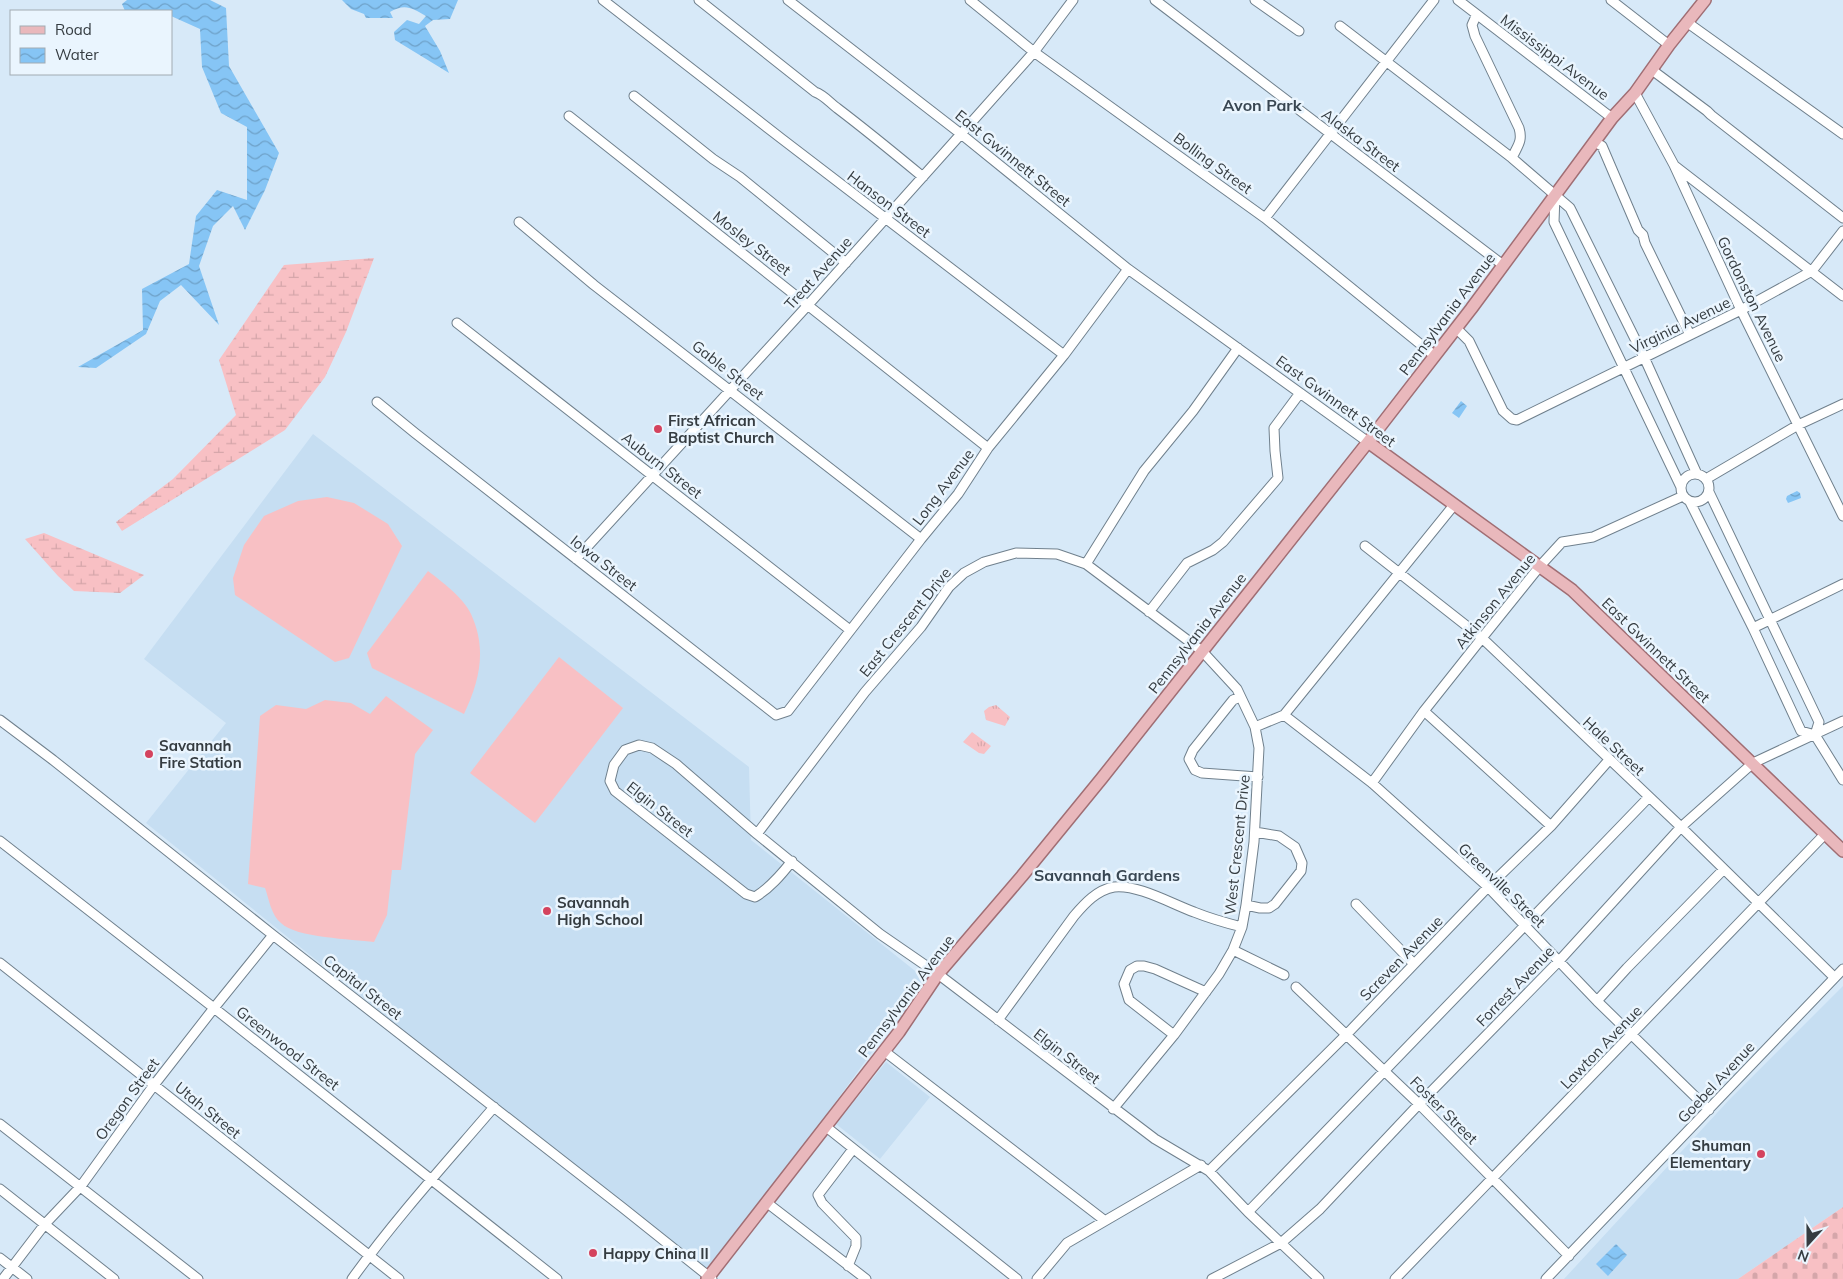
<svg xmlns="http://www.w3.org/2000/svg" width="1843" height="1279" viewBox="0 0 1843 1279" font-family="Mulish,sans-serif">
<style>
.built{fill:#c6def2}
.wetland{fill:url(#wetland-marsh)}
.cemetery{fill:url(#cemetery-stones)}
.park{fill:url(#park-tufts)}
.pitch{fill:#f8c0c4}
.water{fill:url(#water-waves)}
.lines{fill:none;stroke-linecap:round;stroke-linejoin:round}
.minor-casing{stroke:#70808d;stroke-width:11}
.major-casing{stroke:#a06e74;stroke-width:14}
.minor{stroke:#fff;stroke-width:9}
.major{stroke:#e9b8bc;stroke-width:11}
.poi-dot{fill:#d4435e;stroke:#eaf5fe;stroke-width:2}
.labels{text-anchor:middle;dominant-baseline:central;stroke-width:5;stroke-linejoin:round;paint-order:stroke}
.street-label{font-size:15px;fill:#353c41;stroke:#eaf5fe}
.poi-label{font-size:15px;font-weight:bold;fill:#353c41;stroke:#eaf5fe;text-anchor:start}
.neighbourhood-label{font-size:16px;font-weight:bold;fill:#384652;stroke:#eaf5fe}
</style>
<defs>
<pattern id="wetland-marsh" width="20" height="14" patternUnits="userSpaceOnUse" patternTransform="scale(1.25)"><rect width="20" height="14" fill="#f8c0c4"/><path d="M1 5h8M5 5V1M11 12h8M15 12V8" fill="none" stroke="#d5a6aa"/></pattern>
<pattern id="cemetery-stones" width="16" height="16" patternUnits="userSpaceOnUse" patternTransform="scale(1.25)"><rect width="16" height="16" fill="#f8c0c4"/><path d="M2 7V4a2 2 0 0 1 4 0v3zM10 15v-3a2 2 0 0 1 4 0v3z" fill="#d5a6aa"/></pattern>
<pattern id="park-tufts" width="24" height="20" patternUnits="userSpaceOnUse" patternTransform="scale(1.25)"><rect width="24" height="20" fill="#f8c0c4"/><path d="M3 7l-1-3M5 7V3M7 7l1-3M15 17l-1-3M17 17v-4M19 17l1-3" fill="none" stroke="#d5a6aa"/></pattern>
<pattern id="water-waves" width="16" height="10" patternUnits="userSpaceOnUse" patternTransform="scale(1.25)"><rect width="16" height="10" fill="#86c5f5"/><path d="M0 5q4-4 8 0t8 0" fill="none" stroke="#6ea1c8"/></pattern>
</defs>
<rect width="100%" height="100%" fill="#d7e9f8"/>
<!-- built -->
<path class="built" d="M313,434L749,767L751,840L929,982L877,1045L709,1276L146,823L226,723L144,659Z
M1843,986V1207L1738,1279H1564L1728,1101Z
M886,1062L930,1097L880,1159L836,1124Z"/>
<!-- wetland -->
<path class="wetland" d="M374,258L346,332L325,377L285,430L122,531L116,522L173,479L236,415L219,360L284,265Z
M44,533L144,575L120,593L74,591L58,576L25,539Z"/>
<!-- cemetery -->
<path class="cemetery" d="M1843,1207V1279H1738Z"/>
<!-- park -->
<path class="park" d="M996,705L1010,717L1005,726L986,720L984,711L989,707Z
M972,732L991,746L984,754L979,753L963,742Z"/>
<!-- pitch -->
<path class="pitch" d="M327,497L354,503L388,524L402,546L349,658L335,662L235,595L233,578L244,545L264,516L298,501Z
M428,571C441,581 464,598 471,614C487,649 480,680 464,714L372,668L367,653Z
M559,657L623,708L535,823L470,773Z
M386,696L433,730L415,754L401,870H392L387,915L374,942C352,939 296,938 281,923C271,915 269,899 265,888L248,884L260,716L276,705L306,709L325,700L351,703L370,714Z"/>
<!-- water -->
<path class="water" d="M127,0H210L226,8L229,66L279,153L265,190L245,230L233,206L213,226L199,266L219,325L181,285L160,301L146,334L96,368L78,367L143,330L142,289L189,264L196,216L217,190L247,200V127L221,113L202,67L200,29L171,16V11H125L122,4Z
M342,0H458L450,19L433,20L425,26L440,51L449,73L395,40L394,32L407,20L419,24L426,16C412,8 405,3 390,12L393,18H366L364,14L351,9Z
M1461,401L1467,406L1459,418L1452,413Z
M1797,491L1800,493L1801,498L1788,503L1786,499L1787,496Z
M1616,1244L1627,1255L1608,1276L1596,1264Z"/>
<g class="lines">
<!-- minor casing -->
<g class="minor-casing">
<path id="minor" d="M603,0L782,139L1064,355
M699,0L815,92C824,95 830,103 837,108C866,130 894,153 923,177
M788,0L961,134L1128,269L1368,442
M970,0L1034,52L1265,218L1435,356
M1155,0L1503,265
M1255,0L1299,31
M1458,0L1612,118
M1611,0L1669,45
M1475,13L1476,16L1472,25L1475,36L1519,128C1523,142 1517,146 1512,158
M1688,23L1843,134
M1340,26L1512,158L1570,208L1644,357L1697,474
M1652,70L1707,111L1711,115L1843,218
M1635,93L1674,165L1741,310L1843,516
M634,96L713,159L740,177L846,263
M569,116L988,448
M1594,142L1602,146L1638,230L1643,235L1645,243L1690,335
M1675,166L1843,296
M1555,194L1554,222L1681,487
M1265,218L1434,0
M519,222L594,285L921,539
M457,323L850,630
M1456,328L1469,341L1503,411L1512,419L1517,420L1741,310L1812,271L1843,231
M377,402L415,433L776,715L788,711L921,539L958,494L988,448L1064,355L1128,269
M1681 488a14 14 0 1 1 28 0a14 14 0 1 1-28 0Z
M1706,479L1798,425L1843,404
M1709,492L1819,722L1815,735
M1690,502L1753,628L1801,731L1815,735L1843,780
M1365,546L1482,638L1681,827L1834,977
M576,559L808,305L961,134L1034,52L1073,0
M1086,564L1144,471L1193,411L1238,348
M1149,612L1187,563L1213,550L1223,542L1278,478L1275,451L1274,428L1300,393
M1753,628L1843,584
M1240,697L1233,700L1193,750L1189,759L1195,770L1202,773L1258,777
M1424,711L1551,826
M1284,715L1372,783L1488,887L1597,1001L1709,1110
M0,720L53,760L273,935L623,1208L712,1279
M1255,727L1284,715L1454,505
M1372,783L1424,711L1482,638L1540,566L1562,542L1593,537L1683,496
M757,834L865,692L921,627L949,587L964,573L984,562L1016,553L1057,554L1086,564L1202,651L1237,689L1255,727L1259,748L1254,842L1246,905L1242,927L1233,950L1219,974L1174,1035L1113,1109
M0,841L214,1008L557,1279
M792,861C781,875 770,888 755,897L746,894L615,791L610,781L614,765L625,750L639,745L652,748L676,764L757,834L880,934L938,974L1155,1139L1209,1171L1248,1212L1319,1279
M1356,904L1414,964
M1246,905L1260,908H1269L1275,904L1301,871L1302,863L1295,847L1279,836L1255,832
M1233,950L1284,975
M0,963L399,1279
M1296,987L1419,1104L1569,1256
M1597,1001L1627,968L1723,870
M998,1020L1074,916C1085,903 1097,890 1114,887C1137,884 1172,904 1194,912C1209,918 1226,923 1242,927
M1174,1035L1129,1000L1124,984L1130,970L1137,966H1144L1155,969L1206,992
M884,1051L1104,1220
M0,1124L198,1279
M825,1126L1017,1279
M1209,1171L1347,1034L1488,887L1551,826L1609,760
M0,1189L114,1279
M766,1202L866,1279
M1248,1212L1649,797
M0,1258L27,1279
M848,1266L856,1246V1238L822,1203L818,1195L853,1149
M3,1279L45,1224L81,1186L154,1085L214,1008L273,935
M352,1279C395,1219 446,1163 494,1107
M1037,1279L1067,1243L1201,1165
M1212,1279L1281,1243L1320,1209L1419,1104L1559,961L1681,827L1753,763L1843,721
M1395,1279L1825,834
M1546,1279L1843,969"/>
</g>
<!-- major casing -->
<g class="major-casing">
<path id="major" d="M1368,442L1572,590L1843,851
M707,1279L899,1032L938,974L1022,876L1102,778L1368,442L1471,309L1612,118L1635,93L1669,45L1705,0"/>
</g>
<!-- minor -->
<use href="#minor" class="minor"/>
<!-- major -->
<use href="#major" class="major"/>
</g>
<!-- markers -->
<g class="poi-dot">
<circle cx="658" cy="429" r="5"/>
<circle cx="149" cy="754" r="5"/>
<circle cx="547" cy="911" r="5"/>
<circle cx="1761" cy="1154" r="5"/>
<circle cx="593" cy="1253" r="5"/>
</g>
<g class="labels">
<!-- street labels -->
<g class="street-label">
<text transform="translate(1555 57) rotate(37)">Mississippi Avenue</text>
<text transform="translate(1361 140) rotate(37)">Alaska Street</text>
<text transform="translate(1013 158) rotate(39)">East Gwinnett Street</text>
<text transform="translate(1213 163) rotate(36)">Bolling Street</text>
<text transform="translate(889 204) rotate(37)">Hanson Street</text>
<text transform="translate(752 243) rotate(38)">Mosley Street</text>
<text transform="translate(818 273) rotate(-48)">Treat Avenue</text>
<text transform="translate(1752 299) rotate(64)">Gordonston Avenue</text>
<text transform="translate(1447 314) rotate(-53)">Pennsylvania Avenue</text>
<text transform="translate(1680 325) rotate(-26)">Virginia Avenue</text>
<text transform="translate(728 370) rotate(38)">Gable Street</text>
<text transform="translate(1336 401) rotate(36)">East Gwinnett Street</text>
<text transform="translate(662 465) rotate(38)">Auburn Street</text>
<text transform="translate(943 487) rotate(-53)">Long Avenue</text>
<text transform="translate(604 563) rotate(38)">Iowa Street</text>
<text transform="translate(1495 601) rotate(-51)">Atkinson Avenue</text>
<text transform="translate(905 622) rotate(-51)">East Crescent Drive</text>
<text transform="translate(1197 633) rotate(-52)">Pennsylvania Avenue</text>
<text transform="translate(1656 650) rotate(44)">East Gwinnett Street</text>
<text transform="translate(1614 746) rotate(43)">Hale Street</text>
<text transform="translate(660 809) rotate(38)">Elgin Street</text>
<text transform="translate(1237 845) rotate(-84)">West Crescent Drive</text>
<text transform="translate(1502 885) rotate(44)">Greenville Street</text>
<text transform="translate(1401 958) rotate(-46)">Screven Avenue</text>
<text transform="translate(1515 986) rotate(-46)">Forrest Avenue</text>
<text transform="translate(363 987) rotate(38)">Capital Street</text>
<text transform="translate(906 996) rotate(-53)">Pennsylvania Avenue</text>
<text transform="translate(1601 1047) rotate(-46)">Lawton Avenue</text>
<text transform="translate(288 1048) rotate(38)">Greenwood Street</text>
<text transform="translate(1067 1056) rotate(38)">Elgin Street</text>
<text transform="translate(1716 1082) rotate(-47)">Goebel Avenue</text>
<text transform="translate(127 1099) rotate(-54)">Oregon Street</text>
<text transform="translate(208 1110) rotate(39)">Utah Street</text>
<text transform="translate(1444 1110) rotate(45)">Foster Street</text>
</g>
<!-- poi labels -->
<g class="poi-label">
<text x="668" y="420">First African<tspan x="668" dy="17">Baptist Church</tspan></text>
<text x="159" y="745">Savannah<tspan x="159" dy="17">Fire Station</tspan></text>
<text x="557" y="902">Savannah<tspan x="557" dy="17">High School</tspan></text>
<text x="1751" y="1145" text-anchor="end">Shuman<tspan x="1751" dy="17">Elementary</tspan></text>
<text x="603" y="1253">Happy China II</text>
</g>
<!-- neighbourhood labels -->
<g class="neighbourhood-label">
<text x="1262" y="105">Avon Park</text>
<text x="1107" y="875">Savannah Gardens</text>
</g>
</g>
<!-- legend -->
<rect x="10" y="10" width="162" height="65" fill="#eaf5fe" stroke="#a2abb2"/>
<rect x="20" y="26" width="25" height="8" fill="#e9b8bc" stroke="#a2abb2"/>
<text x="55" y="35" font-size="15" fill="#353c41">Road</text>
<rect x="20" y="48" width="25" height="15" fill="url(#water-waves)" stroke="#a2abb2"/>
<text x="55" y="60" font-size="15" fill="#353c41">Water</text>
<!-- north arrow -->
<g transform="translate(1808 1244) rotate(201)" stroke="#eaf5fe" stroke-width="4" paint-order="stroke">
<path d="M0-4L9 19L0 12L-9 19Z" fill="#353c41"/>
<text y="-8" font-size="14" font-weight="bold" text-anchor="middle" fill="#353c41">N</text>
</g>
</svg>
